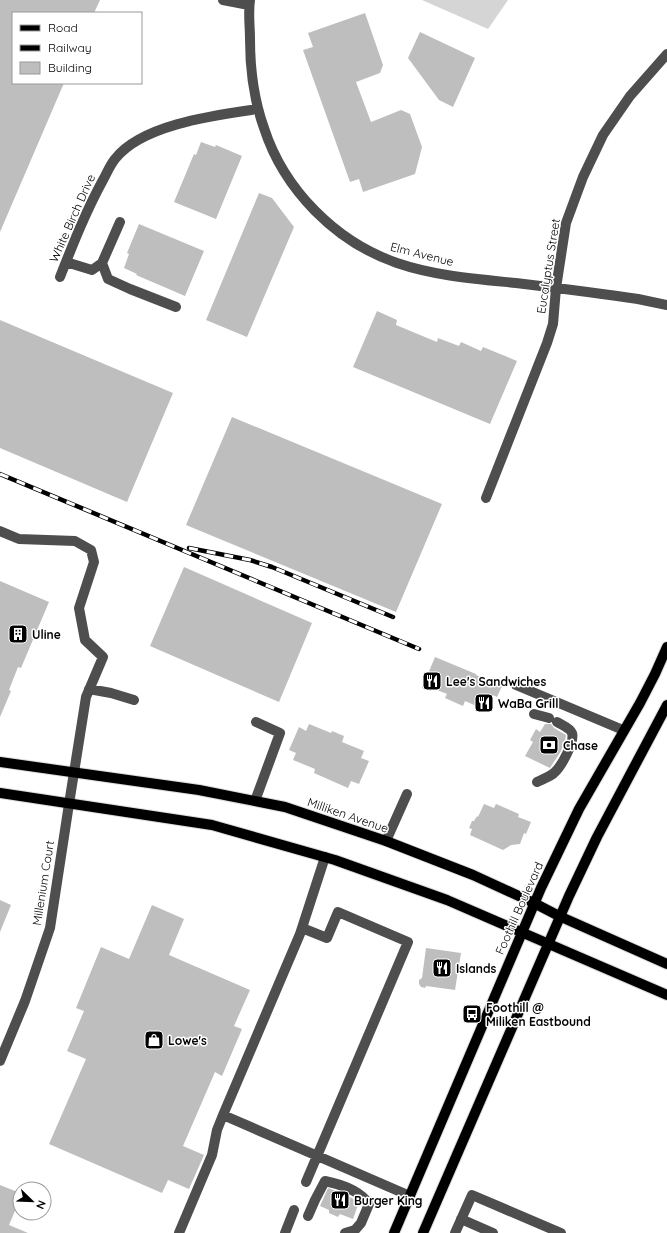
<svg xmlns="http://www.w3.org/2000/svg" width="667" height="1233" font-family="Quicksand,sans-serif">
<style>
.green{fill:#d5d5d5}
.building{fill:#bebebe}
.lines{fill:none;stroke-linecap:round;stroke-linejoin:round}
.major-casing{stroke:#dbdbdb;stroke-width:12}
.minor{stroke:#4e4e4e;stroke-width:10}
.major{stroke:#000;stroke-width:10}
.rail-casing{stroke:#000;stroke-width:4.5}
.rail{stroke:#fff;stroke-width:3;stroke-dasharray:9;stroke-linecap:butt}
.labels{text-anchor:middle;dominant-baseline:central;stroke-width:3;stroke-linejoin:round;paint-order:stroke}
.street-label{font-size:12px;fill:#000;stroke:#fff}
.poi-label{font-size:12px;font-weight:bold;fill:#000;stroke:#fff;text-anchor:start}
</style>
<rect width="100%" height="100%" fill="#fff"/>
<path class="green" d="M 422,0 L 508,0 L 488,29 Z"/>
<path class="building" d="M 0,0 L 100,0 L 94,13 L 13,13 L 13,83 L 64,83 L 0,232 Z
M 365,13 L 383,65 L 380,73 L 356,82 L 371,122 L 401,110 L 410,114 L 422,147 L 415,174 L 363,192 L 359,179 L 350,182 L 303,50 L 313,47 L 308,33 Z
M 420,32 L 475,58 L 453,107 L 439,100 L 408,58 Z
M 201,142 L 215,147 L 216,145 L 242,156 L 216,219 L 174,202 L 194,154 L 196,155 Z
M 259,193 L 272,198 L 294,227 L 247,337 L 206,320 Z
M 139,224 L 204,251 L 185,296 L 136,275 L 137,274 L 124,268 L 129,254 L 127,253 Z
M 377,311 L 397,320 L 396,325 L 437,342 L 438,338 L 459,346 L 461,342 L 481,351 L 483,347 L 517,361 L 490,424 L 353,367 Z
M 0,320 L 173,393 L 127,502 L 0,448 Z
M 232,417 L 442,504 L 396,612 L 186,525 Z
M 184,567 L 312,623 L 279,702 L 150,646 Z
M 0,581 L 49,602 L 21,668 L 18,667 L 9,690 L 11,691 L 0,717 Z
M 435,657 L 476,674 L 476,675 L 502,686 L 497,697 L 493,695 L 486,710 L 465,701 L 463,706 L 445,698 L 447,694 L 432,688 L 431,691 L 422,688 Z
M 309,724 L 331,733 L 332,731 L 344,736 L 342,742 L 364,751 L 361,758 L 369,761 L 359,784 L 351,781 L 348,788 L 314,773 L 315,769 L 293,760 L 296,753 L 289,750 L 299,727 L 306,731 Z
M 545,724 L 551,724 L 554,728 L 566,735 L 565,741 L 561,751 L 550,768 L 525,756 L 533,742 L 530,740 L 536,729 L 540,732 Z
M 484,804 L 494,808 L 496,804 L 519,814 L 518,817 L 531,822 L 526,834 L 524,833 L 520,844 L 511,845 L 503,850 L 470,835 L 472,829 L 469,828 L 472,821 L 474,821 L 477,816 L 478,817 Z
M 0,900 L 11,905 L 0,932 Z
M 152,905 L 184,919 L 169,955 L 250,990 L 234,1026 L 242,1029 L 222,1076 L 215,1072 L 183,1146 L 204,1155 L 189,1189 L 168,1180 L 162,1193 L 49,1144 L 86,1059 L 67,1051 L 84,1011 L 76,1008 L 101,947 L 129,959 Z
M 426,948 L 461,953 L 455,990 L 426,986 L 425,988 L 421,987 L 419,984 L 419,980 L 422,978 Z
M 0,1185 L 20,1193 L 20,1199 L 9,1225 L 28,1233 L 0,1233 Z
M 328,1188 L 346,1195 L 359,1202 L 353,1219 L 340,1214 L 338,1217 L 329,1213 L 329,1210 L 320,1206 Z"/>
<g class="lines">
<g class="major-casing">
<path id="major" d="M 0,762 L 199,790 L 285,807 L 386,841 L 473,875 L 534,903 L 559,916 L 667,964
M 0,793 L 212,825 L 335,860 L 447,900 L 667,995
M 394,1233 L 541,888 L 579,809 L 640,703 L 655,674 L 667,647
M 423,1233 L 569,896 L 597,837 L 667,705"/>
</g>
<path class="minor" d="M 223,0 L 249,5
M 250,0 C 248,13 250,26 250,39 C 250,69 254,100 264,128 C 284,190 336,242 397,263 C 435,276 476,279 516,283 C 557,288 598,293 638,299 L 667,305
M 66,262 L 92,270 L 102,263 L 120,222
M 102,263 L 108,279 L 130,289 L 176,307
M 60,277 C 73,244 86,211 103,180 C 107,173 110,165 115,159 C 142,124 217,115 258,109
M 486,498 L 547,343 L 553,324 L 556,288 L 566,223 L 583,177 L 603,135 L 630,96 L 667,54
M 0,531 L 19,539 L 75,541 L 91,550 L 94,562 L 79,608 L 85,640 L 103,657 L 86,697 L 69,804 L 50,928 L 25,1001 L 0,1061
M 516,685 L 623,730
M 89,689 L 111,693 L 134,700
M 534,714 L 549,718
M 537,782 C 543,779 549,777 554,773 C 561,767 575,742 572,733 C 570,728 562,725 557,722
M 255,801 L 280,733 L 256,722
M 386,841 L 407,794
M 302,928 L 327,938 L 338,912 L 408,942 L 306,1182
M 223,1115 L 410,1196
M 308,1216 L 315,1200 L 325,1181 C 340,1184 360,1191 369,1204 L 361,1223 L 355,1230 L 345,1233
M 461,1219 L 493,1233
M 179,1233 L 212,1155 L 217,1130 L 223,1115 L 300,934 L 325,857
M 285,1233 L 294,1210
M 455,1233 L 472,1195 L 561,1233"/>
<use href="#major" class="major"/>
<g class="rail-casing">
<path id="rail" d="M 0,474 L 419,649
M 189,548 L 250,560 L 272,567 L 393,617"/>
</g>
<use href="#rail" class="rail"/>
</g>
<defs>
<g id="building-square" transform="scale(1)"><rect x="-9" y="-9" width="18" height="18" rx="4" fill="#000" stroke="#fff"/><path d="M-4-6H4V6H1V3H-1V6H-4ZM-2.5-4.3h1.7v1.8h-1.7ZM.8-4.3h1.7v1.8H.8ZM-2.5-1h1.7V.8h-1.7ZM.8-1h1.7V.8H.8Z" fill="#fff"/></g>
<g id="restaurant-square" transform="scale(1)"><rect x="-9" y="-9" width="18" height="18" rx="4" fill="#000" stroke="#fff"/><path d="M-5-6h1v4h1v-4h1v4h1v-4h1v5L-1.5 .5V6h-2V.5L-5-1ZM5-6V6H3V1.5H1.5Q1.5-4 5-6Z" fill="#fff"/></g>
<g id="bank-square" transform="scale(1)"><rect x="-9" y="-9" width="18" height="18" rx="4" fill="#000" stroke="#fff"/><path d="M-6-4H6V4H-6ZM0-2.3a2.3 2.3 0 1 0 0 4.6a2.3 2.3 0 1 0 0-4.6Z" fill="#fff"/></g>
<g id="bus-square" transform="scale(1)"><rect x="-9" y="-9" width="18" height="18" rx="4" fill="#000" stroke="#fff"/><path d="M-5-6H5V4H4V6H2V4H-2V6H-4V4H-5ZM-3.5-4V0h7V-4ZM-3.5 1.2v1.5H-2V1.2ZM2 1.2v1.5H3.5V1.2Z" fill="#fff"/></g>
<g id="shop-square" transform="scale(1)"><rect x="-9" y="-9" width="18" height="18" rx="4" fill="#000" stroke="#fff"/><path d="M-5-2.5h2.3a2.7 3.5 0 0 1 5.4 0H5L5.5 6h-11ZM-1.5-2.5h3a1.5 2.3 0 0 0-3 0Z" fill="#fff"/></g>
</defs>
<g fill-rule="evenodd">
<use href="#building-square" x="18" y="634"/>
<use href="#restaurant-square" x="432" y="681"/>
<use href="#restaurant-square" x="484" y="703"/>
<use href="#bank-square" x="549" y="745"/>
<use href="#restaurant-square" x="442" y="968"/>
<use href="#bus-square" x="472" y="1014"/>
<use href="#shop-square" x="154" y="1040"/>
<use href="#restaurant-square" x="340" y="1200"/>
</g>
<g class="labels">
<g class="street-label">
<text transform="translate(72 218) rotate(-66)">White Birch Drive</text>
<text transform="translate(422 254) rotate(14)">Elm Avenue</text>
<text transform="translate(548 266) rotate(-81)">Eucalyptus Street</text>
<text transform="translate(348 815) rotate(19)">Milliken Avenue</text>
<text transform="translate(43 883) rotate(-81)">Millenium Court</text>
<text transform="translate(519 908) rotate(-66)">Foothill Boulevard</text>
</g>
<g class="poi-label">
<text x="32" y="634">Uline</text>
<text x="446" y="681">Lee's Sandwiches</text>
<text x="498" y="703">WaBa Grill</text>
<text x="563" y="745">Chase</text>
<text x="456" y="968">Islands</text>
<text x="486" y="1007">Foothill @<tspan x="486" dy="14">Miliken Eastbound</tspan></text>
<text x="168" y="1040">Lowe's</text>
<text x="354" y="1200">Burger King</text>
</g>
</g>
<rect x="12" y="12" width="130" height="72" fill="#ffffff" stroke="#999999"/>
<rect x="20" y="25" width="20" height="6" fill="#000000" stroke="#999999"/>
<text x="48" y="32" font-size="12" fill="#000000">Road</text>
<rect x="20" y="45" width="20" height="6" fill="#000000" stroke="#999999"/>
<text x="48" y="52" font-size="12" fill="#000000">Railway</text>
<rect x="20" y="62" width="20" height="12" fill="#bebebe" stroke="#999999"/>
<text x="48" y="72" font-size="12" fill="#000000">Building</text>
<g transform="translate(32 1201) rotate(113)"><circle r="19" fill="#ffffff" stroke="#999999"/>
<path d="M0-3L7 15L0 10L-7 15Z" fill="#000000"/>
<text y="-6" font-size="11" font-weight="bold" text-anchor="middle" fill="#000000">N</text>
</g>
</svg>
